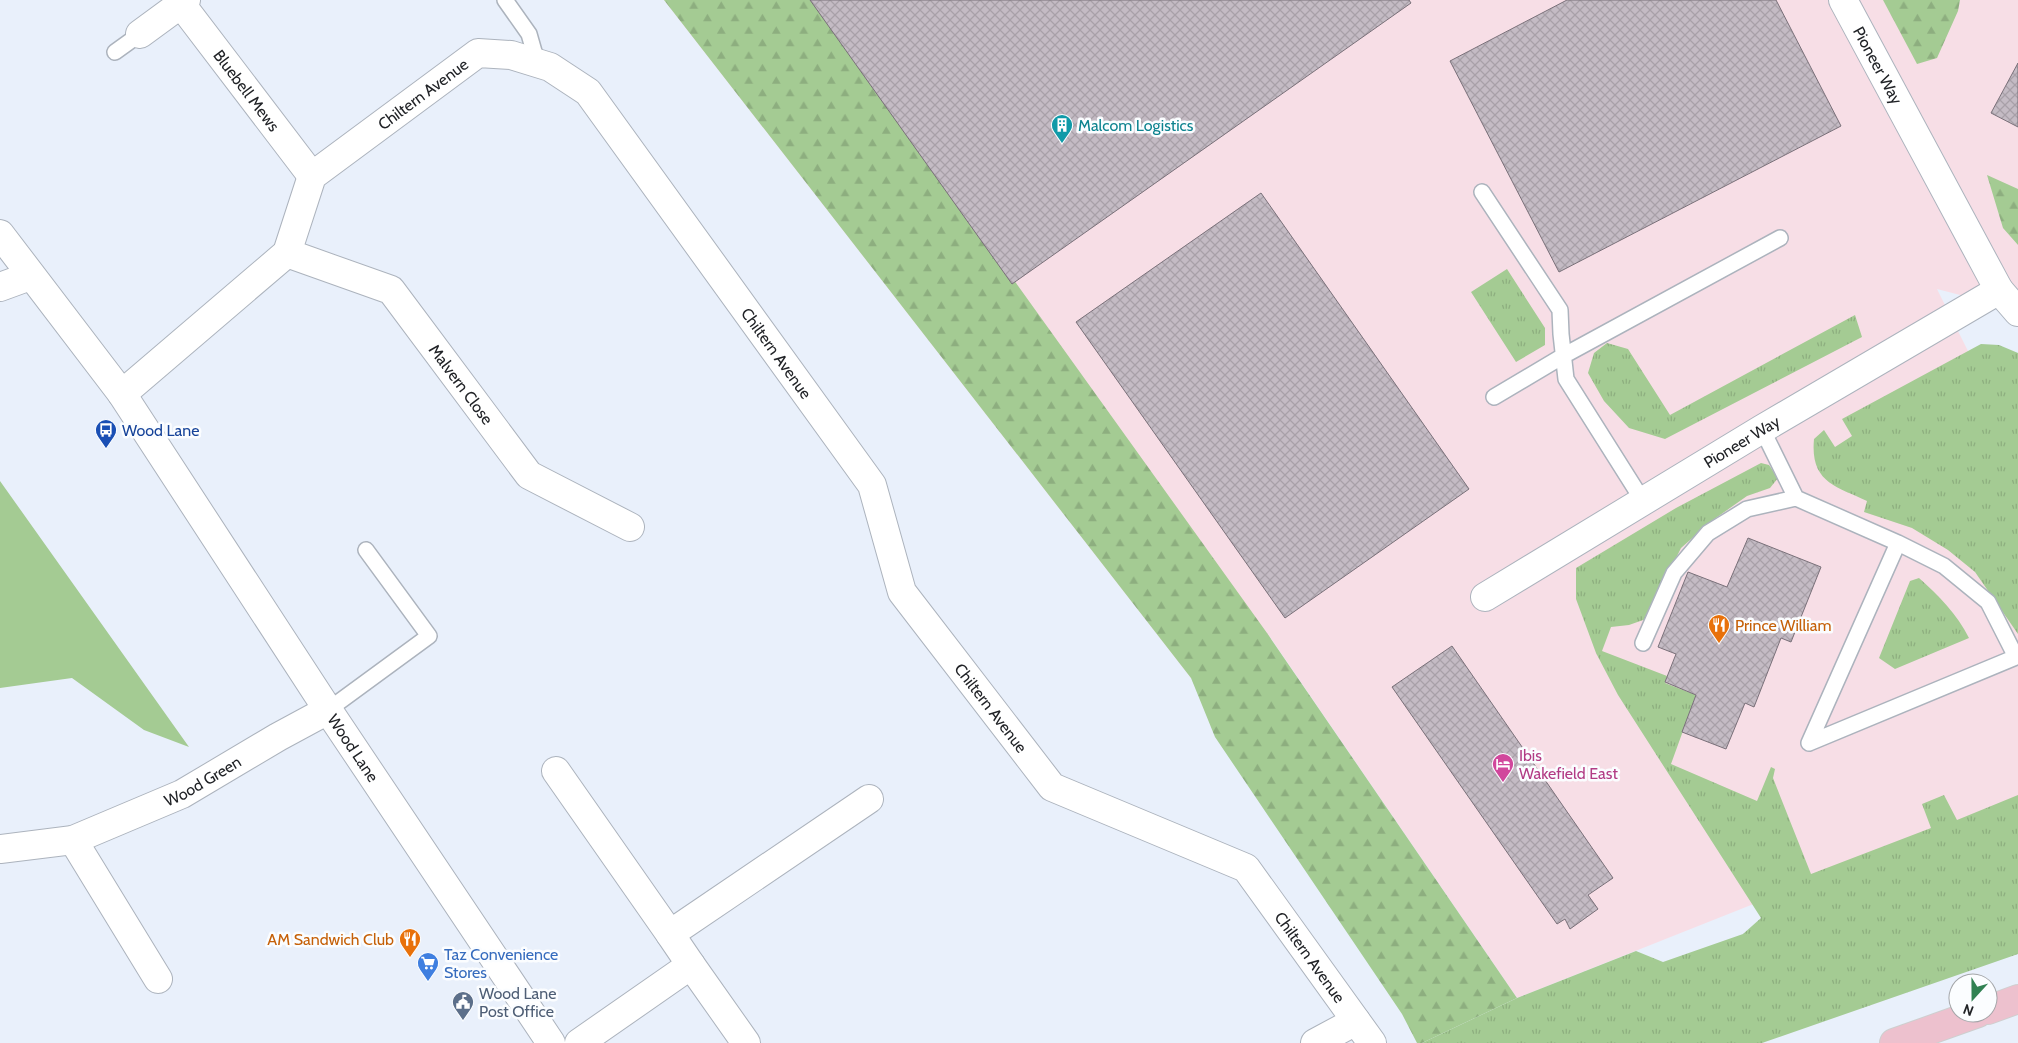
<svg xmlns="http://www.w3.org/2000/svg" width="2018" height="1043" font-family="Cabin,sans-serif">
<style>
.commercial{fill:#f7dee6}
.grass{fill:url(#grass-tufts)}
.forest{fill:url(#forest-firs)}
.park{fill:#a4cb93}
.building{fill:url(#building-cross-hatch);stroke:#797079}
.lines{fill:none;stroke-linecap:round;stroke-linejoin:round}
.lane-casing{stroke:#acb3bd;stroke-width:18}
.street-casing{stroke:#acb3bd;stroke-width:30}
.primary-casing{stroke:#cecfcf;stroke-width:30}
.lane{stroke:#fff;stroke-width:15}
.street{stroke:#fff;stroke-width:28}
.primary{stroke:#edc1ce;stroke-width:28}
.labels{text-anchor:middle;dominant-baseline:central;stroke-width:5;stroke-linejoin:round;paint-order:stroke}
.street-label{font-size:16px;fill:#212327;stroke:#fbfdff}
.culture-label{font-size:16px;fill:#0d838f;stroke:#fbfdff;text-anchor:start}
.transit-label{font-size:16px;fill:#164399;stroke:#fbfdff;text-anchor:start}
.food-label{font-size:16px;fill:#c56008;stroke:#fbfdff;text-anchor:start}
.hotel-label{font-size:16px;fill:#b23c85;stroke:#fbfdff;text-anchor:start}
.shop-label{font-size:16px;fill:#366cbe;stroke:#fbfdff;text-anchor:start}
.service-label{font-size:16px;fill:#4e5e75;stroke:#fbfdff;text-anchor:start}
</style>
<defs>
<pattern id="grass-tufts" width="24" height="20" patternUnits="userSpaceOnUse" patternTransform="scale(1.25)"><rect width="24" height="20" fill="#a4cb93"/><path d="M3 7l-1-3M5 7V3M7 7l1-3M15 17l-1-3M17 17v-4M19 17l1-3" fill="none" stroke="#8dae7f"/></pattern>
<pattern id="forest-firs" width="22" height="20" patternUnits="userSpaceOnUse" patternTransform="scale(1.25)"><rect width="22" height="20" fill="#a4cb93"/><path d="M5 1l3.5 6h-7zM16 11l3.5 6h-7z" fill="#8dae7f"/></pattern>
<pattern id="building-cross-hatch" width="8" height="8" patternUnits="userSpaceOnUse" patternTransform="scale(1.25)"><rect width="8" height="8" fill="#c4bbc4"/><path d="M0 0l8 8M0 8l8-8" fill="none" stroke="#a8a0a8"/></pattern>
</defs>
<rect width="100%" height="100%" fill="#e9f0fb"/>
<path class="commercial" d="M 664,0 L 2018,0 L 2018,310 L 1937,289 L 2018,451 L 2018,799 L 1517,998 L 1270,637 L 1191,678 Z"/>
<path class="grass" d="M 1507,269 L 1545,328 L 1545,345 L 1516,362 L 1471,292 Z
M 1855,315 L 1862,337 L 1665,439 L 1629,428 L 1604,401 L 1588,373 L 1594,353 L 1607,343 L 1628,349 L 1670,415 Z
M 1981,344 L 1999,345 L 2018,353 L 2018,634 L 1975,572 L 1948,550 L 1912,528 L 1864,512 L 1867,501 C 1835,486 1810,482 1814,439 L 1824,430 L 1835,447 L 1852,436 L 1842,419 Z
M 1761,463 L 1769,465 L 1778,478 L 1770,488 L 1747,496 L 1713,520 L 1681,548 L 1646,619 L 1629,625 L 1611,627 L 1602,651 L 1667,676 L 1665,683 L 1696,695 L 1671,764 L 1757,801 L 1771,767 L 1775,769 L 1773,778 L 1811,874 L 1931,828 L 1922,804 L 1944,795 L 1957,820 L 2018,795 L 2018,954 L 1762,1043 L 1422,1043 L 1517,998 L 1636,951 L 1663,962 L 1743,934 L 1761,918 L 1618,695 L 1596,653 L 1576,599 L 1576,568 L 1676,508 Z
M 1919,578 C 1939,596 1957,614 1969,638 L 1895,669 L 1879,658 L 1910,581 Z"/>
<path class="forest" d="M 664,0 L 813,0 L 1267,633 L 1517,998 L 1422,1043 L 1417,1043 L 1402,1014 L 1215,737 L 1191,678 Z
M 1883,0 L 1960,0 L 1958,11 L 1937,58 L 1917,64 Z
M 1987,175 L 2018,189 L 2018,245 L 2003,228 Z"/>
<path class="park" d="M 0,481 L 189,747 L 144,730 L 72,678 L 0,688 Z"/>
<path class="building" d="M 810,0 L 1409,0 L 1411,3 L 1012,284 Z
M 1567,0 L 1776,0 L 1841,126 L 1559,272 L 1450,61 Z
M 2018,63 L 2018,127 L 1991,113 Z
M 1261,193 L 1469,489 L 1285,618 L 1076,322 Z
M 1748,538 L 1821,567 L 1791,642 L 1781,638 L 1754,707 L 1745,703 L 1726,749 L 1682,732 L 1696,695 L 1665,682 L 1676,654 L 1658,647 L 1688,572 L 1727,587 Z
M 1452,646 L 1613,878 L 1588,895 L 1598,909 L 1570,929 L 1565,919 L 1557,924 L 1392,687 Z"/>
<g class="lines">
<g class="lane-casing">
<path id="lane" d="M 505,0 L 529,34 L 537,62
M 115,52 L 140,34
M 1482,192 L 1560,310 L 1561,334 L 1566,379 L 1643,501
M 1494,397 L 1563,356 L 1780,238
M 1762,429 L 1796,498 L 1898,543 L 1809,743
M 1643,643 L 1674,573 L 1708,533 L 1747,509 L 1796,498
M 328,710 L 429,636 L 366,550
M 1809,743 L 2016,657 L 1988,602 L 1944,566 L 1898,543"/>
</g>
<g class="street-casing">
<g id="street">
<path id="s1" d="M 186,0 L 181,4 L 312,176"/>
<path id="s2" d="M 1843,0 L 1999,290"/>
<path d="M 140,34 L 181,4"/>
<path id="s3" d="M 0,234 L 122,394 L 328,710 L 551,1043"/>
<path id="s4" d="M 287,253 L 391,290 L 529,475 L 630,527"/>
<path d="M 0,287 L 30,276"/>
<path id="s5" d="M 122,394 L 287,253 L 312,176 L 478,53 L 511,55 L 550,67 L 588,92 L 872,485 L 902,592 L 1052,787 L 1246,868 L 1372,1043"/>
<path id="s6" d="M 1485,597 L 1762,429 L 1999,290 L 2018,312"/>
<path d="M 556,771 L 670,934"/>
<path d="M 73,840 L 158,979"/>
<path id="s7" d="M 0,849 L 73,840 L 182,794 L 278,737 L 328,710"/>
<path d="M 691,965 L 670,934 L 869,799"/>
<path d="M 579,1043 L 691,965 L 746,1043"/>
<path d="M 1315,1043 L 1356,1021"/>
</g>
</g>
<g class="primary-casing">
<path id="primary" d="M 1988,1010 L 2018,999
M 1894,1043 L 1978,1013"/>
</g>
<use href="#lane" class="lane"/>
<use href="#street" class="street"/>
<use href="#primary" class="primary"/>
</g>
<defs>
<g id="building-pin" transform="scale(1.125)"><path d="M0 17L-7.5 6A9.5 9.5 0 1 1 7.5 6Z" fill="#0f9aa8" stroke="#fbfdff"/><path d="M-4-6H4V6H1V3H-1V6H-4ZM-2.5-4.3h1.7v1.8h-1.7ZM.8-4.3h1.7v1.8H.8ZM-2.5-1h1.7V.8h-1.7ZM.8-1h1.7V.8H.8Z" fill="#fff"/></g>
<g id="bus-pin" transform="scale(1.125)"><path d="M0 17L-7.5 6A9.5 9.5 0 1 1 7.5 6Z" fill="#1a4fb4" stroke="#fbfdff"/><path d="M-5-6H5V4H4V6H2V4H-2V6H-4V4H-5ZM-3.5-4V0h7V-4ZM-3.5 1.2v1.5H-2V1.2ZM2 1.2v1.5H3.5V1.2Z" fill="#fff"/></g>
<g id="restaurant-pin" transform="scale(1.125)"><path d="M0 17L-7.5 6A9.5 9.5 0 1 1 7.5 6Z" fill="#e8710a" stroke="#fbfdff"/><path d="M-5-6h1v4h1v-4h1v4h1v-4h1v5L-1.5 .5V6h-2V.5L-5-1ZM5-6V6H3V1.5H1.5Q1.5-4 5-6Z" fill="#fff"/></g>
<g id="hotel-pin" transform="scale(1.125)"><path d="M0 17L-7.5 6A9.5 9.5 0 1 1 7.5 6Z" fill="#d1479c" stroke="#fbfdff"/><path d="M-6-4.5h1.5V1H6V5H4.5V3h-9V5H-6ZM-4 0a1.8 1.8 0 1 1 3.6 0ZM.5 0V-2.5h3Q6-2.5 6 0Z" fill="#fff"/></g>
<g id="supermarket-pin" transform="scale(1.125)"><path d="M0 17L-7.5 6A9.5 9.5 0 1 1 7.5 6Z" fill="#3f7fe0" stroke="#fbfdff"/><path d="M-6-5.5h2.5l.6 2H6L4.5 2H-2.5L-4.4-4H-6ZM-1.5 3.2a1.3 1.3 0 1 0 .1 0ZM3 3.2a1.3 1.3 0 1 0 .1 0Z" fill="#fff"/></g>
<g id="civic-pin" transform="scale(1.125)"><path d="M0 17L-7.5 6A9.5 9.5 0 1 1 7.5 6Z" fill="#5c6f8a" stroke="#fbfdff"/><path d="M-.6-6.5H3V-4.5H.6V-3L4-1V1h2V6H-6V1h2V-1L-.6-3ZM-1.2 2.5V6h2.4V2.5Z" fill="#fff"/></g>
</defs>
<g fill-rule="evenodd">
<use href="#building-pin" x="1062" y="125"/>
<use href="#bus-pin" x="106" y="430"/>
<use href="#restaurant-pin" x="1719" y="625"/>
<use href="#hotel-pin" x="1503" y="764"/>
<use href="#restaurant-pin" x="410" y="939"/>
<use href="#supermarket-pin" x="428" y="963"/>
<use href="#civic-pin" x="463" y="1002"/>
</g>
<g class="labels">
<g class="street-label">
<text stroke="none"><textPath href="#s2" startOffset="74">Pioneer Way</textPath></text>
<text stroke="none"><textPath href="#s1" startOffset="115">Bluebell Mews</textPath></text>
<text stroke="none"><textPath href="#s5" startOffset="436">Chiltern Avenue</textPath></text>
<text stroke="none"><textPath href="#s5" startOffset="946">Chiltern Avenue</textPath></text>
<text stroke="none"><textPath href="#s4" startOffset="228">Malvern Close</textPath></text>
<text stroke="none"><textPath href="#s6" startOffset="300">Pioneer Way</textPath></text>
<text stroke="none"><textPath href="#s5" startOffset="1366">Chiltern Avenue</textPath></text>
<text stroke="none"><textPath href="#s3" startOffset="624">Wood Lane</textPath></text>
<text stroke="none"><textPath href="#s7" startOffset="216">Wood Green</textPath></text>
<text stroke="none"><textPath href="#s5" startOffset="1786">Chiltern Avenue</textPath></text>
</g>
<g class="culture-label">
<text x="1078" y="125">Malcom Logistics</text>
</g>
<g class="transit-label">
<text x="122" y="430">Wood Lane</text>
</g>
<g class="food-label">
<text x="1735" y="625">Prince William</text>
<text x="394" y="939" text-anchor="end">AM Sandwich Club</text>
</g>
<g class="hotel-label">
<text x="1519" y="755">Ibis<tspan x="1519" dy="18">Wakefield East</tspan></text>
</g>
<g class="shop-label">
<text x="444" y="954">Taz Convenience<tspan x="444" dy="18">Stores</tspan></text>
</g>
<g class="service-label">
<text x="479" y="993">Wood Lane<tspan x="479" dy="18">Post Office</tspan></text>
</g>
</g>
<g transform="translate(1973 998) rotate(201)"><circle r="24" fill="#fbfdff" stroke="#a4a6a9"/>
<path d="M0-4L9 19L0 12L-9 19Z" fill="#308152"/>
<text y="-8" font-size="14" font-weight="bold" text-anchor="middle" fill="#212327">N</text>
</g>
</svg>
